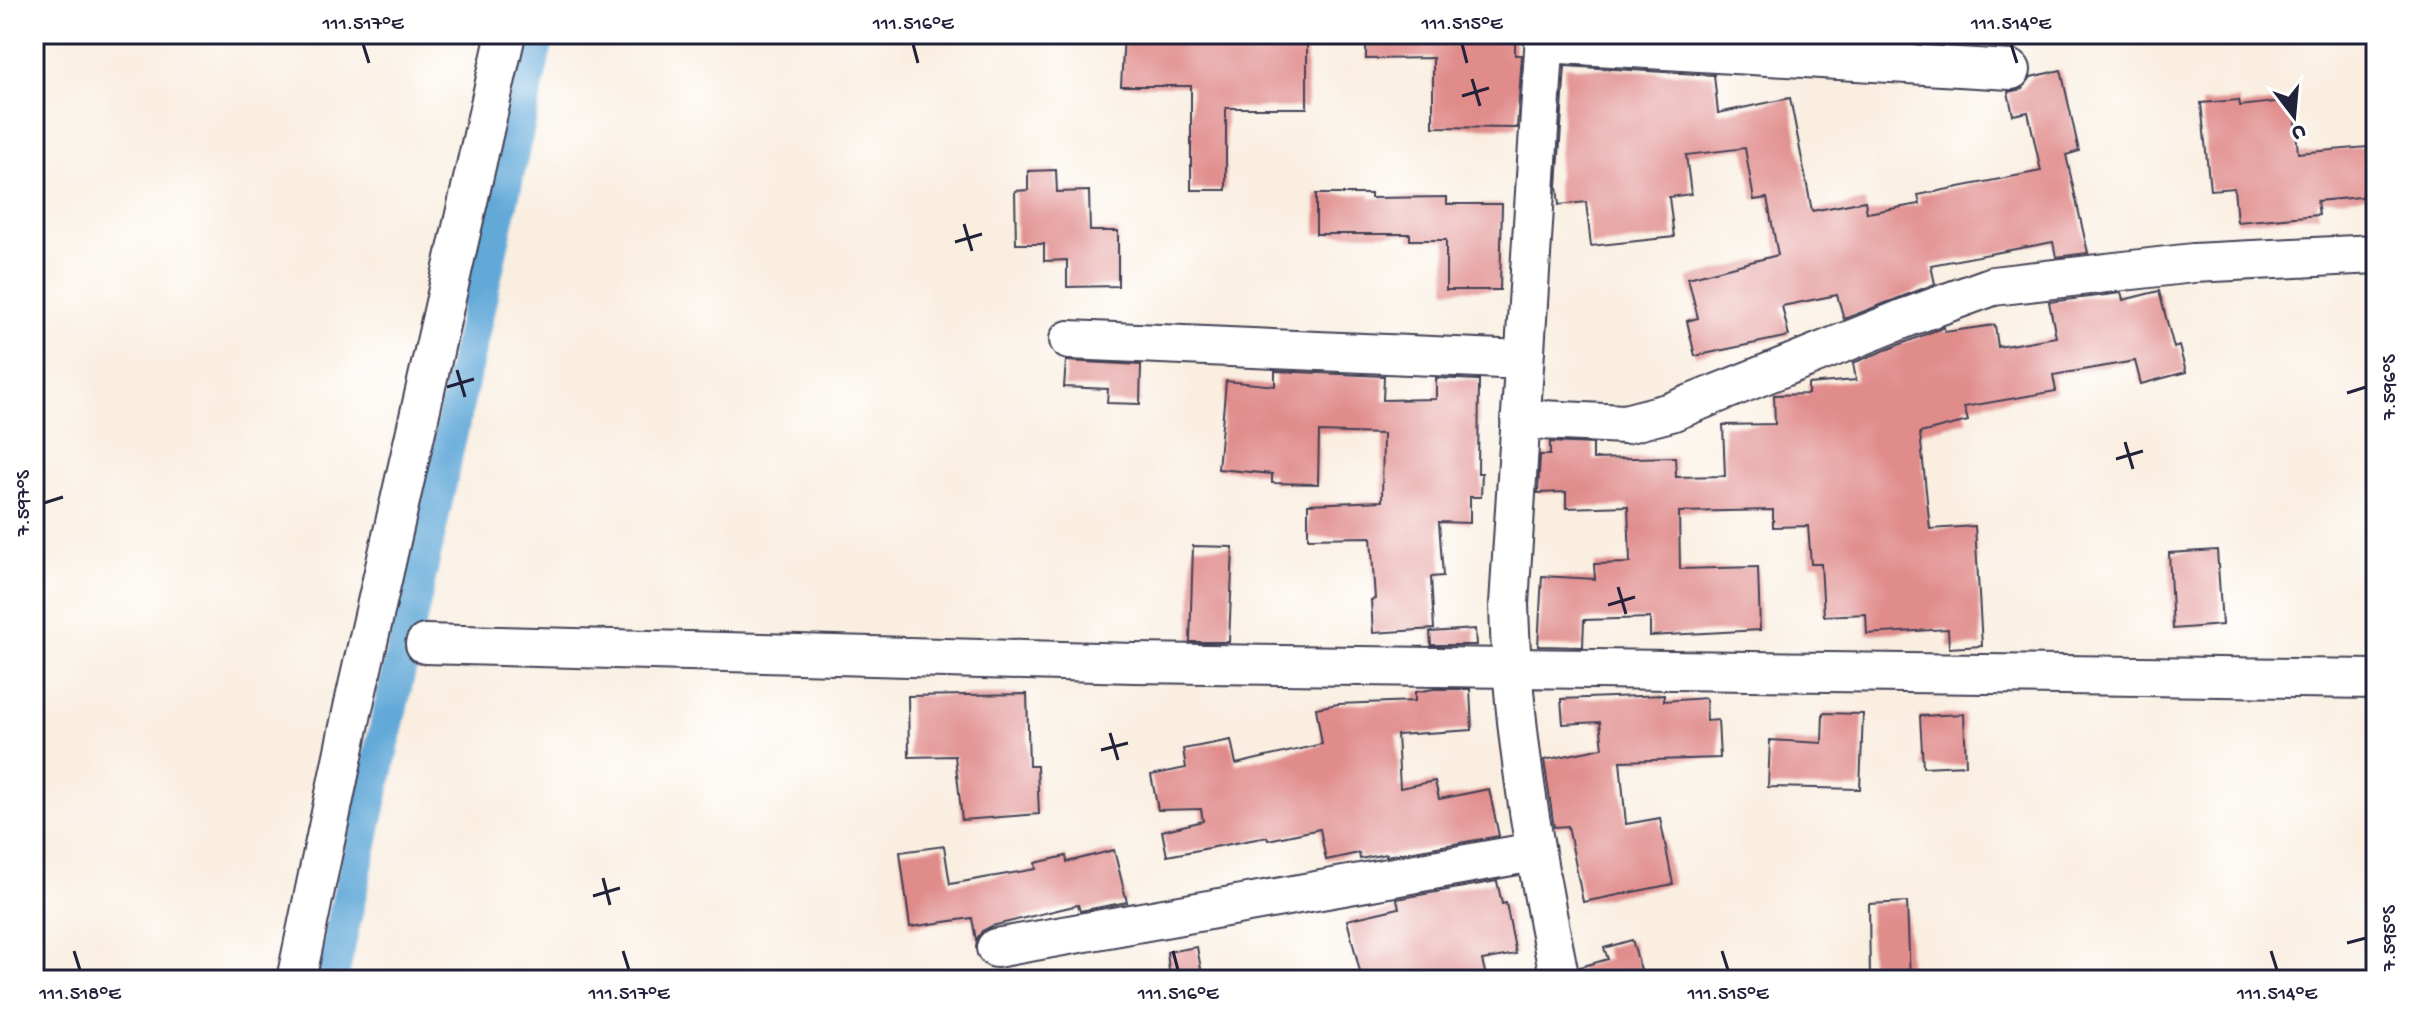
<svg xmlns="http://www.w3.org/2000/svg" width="2410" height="1014" font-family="'Gochi Hand',sans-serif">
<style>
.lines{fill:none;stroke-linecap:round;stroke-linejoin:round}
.canal{stroke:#62a9d8;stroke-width:34}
.building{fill:#e08c8b}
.minor-casing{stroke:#424154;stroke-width:42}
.minor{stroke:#fff;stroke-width:38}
.ticks{fill:none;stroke:#22223b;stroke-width:3}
.neatline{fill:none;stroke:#22223b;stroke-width:3}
.ticks-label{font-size:20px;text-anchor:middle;fill:#22223b}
</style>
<rect width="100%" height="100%" fill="#fff"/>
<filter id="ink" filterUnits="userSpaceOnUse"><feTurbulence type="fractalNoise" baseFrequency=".0125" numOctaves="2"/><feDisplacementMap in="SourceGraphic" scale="16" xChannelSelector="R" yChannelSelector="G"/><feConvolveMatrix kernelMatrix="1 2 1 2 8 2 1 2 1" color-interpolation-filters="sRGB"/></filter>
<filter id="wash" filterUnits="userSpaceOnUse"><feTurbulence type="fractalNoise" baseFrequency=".006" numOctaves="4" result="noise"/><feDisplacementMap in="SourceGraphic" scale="32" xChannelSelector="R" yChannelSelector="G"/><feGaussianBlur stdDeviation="1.8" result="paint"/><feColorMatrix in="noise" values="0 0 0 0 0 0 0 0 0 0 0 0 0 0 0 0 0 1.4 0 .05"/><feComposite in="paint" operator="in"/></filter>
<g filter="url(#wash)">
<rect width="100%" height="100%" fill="#f9eee0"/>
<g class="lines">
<path class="canal" d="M 331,980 L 538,34"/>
</g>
<g id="blocks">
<path class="building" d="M 1124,34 L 1307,34 L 1307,108 L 1226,108 L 1226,190 L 1191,190 L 1191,86 L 1121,86 Z
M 1366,34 L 1515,35 L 1515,55 L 1522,55 L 1517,128 L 1433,127 L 1433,58 L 1366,59 Z
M 1565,66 L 1714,75 L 1718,113 L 1790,98 L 1812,211 L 1865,201 L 1867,213 L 1920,204 L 1918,195 L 2041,171 L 2028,112 L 2013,115 L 2008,92 L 2022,89 L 2031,77 L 2061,70 L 2079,151 L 2066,155 L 2088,253 L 2056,257 L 2053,242 L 1931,265 L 1935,284 L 1844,319 L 1837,295 L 1782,306 L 1789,336 L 1695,356 L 1687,321 L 1698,318 L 1688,278 L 1778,255 L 1767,198 L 1754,200 L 1745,148 L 1686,155 L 1691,194 L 1669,197 L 1674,237 L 1591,246 L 1586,202 L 1559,205 L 1557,187 Z
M 2239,100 L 2240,106 L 2293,100 L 2298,153 L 2367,147 L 2371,196 L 2317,201 L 2319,215 L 2237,222 L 2234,188 L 2210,190 L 2201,103 Z
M 1056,170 L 1057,192 L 1089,191 L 1090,231 L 1118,231 L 1118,286 L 1067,287 L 1067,260 L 1044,261 L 1044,244 L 1016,244 L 1015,191 L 1028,190 L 1028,171 Z
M 1316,194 L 1371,194 L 1371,198 L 1447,197 L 1447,204 L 1502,204 L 1500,290 L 1446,290 L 1446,240 L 1410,240 L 1410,234 L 1316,234 Z
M 2159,291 L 2174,348 L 2179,346 L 2186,372 L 2141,384 L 2135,361 L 2053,375 L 2056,391 L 1964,407 L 1968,421 L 1920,433 L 1930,529 L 1975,526 L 1982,646 L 1949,648 L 1948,629 L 1867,634 L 1866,614 L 1824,616 L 1821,564 L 1811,564 L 1808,526 L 1773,527 L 1773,510 L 1679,512 L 1680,569 L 1758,567 L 1760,630 L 1650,636 L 1650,618 L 1584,620 L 1583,647 L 1538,646 L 1542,576 L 1595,579 L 1594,564 L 1630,563 L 1628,506 L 1566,508 L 1566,492 L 1538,493 L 1540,455 L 1550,455 L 1550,442 L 1593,444 L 1593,459 L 1675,457 L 1676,477 L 1725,476 L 1723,425 L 1775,424 L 1774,395 L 1808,394 L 1808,384 L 1856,380 L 1853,363 L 1944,327 L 1945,332 L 1995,325 L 1998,347 L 2056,337 L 2049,302 L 2121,293 L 2123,300 Z
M 1066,361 L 1141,365 L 1140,404 L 1107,403 L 1108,389 L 1064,387 Z
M 1275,371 L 1384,376 L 1383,400 L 1436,399 L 1436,378 L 1479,380 L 1478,473 L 1482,473 L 1481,497 L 1470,497 L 1470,523 L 1439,522 L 1443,576 L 1431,577 L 1434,629 L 1373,633 L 1371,600 L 1375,599 L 1371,537 L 1308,538 L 1308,504 L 1382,501 L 1383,434 L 1319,432 L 1318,484 L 1272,483 L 1272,474 L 1218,469 L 1226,381 L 1275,386 Z
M 1193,546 L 1233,547 L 1229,642 L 1190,642 Z
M 2217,550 L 2222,625 L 2173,629 L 2169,553 Z
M 1475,629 L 1476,645 L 1431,645 L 1430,632 Z
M 1434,689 L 1470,689 L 1472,730 L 1397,735 L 1400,788 L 1435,781 L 1439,799 L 1489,789 L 1499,836 L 1386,856 L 1386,854 L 1360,859 L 1359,853 L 1326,860 L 1320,829 L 1268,840 L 1267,837 L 1167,856 L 1162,831 L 1203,821 L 1201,809 L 1158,810 L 1151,775 L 1186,768 L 1183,749 L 1231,740 L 1236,764 L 1322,744 L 1316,708 L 1338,704 L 1415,701 L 1415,692 Z
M 1027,694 L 1029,766 L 1037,766 L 1039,814 L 962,820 L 955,756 L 909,757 L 908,696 Z
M 1664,695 L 1664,701 L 1706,698 L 1707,721 L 1718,720 L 1720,758 L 1620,761 L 1626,824 L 1660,818 L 1673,884 L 1583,902 L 1568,826 L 1554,827 L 1544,760 L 1603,748 L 1600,722 L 1563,724 L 1561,699 Z
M 1823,713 L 1863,714 L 1860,789 L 1768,787 L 1770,740 L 1822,743 Z
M 1964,714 L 1966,765 L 1923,767 L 1920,716 Z
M 944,846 L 950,884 L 1036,869 L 1035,863 L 1066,856 L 1067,862 L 1114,850 L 1127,902 L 1080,911 L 1078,905 L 992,926 L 982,931 L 976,940 L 972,918 L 910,927 L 900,852 Z
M 1497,881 L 1502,904 L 1506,903 L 1516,954 L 1482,960 L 1487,980 L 1362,980 L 1347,920 L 1399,908 L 1397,899 Z
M 1907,902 L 1910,980 L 1870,980 L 1869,904 Z
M 1632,940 L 1644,980 L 1581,980 L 1580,967 L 1608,959 L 1604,948 Z
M 1197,947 L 1203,980 L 1170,980 L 1167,952 Z"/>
</g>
</g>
<g filter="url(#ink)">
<use href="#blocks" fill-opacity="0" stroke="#424154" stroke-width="2"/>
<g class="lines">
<g class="minor-casing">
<path id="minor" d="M 1545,34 L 1509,604 C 1512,731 1535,856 1560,980
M 1544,43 L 2011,70
M 1069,340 L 1524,360
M 1520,419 L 1625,424 L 1671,412 L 1908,317 L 1993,286 L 2193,263 L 2376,254
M 425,644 L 1134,663 L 2376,679
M 996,948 L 1534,852
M 296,980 L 353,708 L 506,34"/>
</g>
<use href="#minor" class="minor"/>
</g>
</g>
<path class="ticks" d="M 363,44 L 369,63M 913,44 L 918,63M 1462,44 L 1467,63M 2011,44 L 2017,63M 1472,79 L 1480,106M 1462,96 L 1489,88M 964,224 L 972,251M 955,242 L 982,234M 457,370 L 465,397M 447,387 L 474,379M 2347,393 L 2366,387M 2125,442 L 2133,469M 2116,459 L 2143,451M 44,503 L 63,497M 1618,587 L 1626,614M 1608,605 L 1635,597M 1110,733 L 1118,760M 1101,750 L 1128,743M 603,878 L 610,905M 593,896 L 620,888M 2347,943 L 2366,938M 74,951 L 80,970M 623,951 L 629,970M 1173,951 L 1178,970M 1722,951 L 1728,970M 2271,951 L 2277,970"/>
<rect width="2410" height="1014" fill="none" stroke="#fff" stroke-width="88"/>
<g transform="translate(2294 116) rotate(164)" stroke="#ffffff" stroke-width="6" paint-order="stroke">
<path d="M0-6L14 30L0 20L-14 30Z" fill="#22223b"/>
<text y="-12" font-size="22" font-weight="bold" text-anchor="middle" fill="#22223b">U</text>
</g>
<rect x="44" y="44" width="2322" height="926" class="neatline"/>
<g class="ticks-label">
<text x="363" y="29">111.517°E</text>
<text x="913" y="29">111.516°E</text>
<text x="1462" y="29">111.515°E</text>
<text x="2011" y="29">111.514°E</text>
<text transform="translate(2388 387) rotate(-90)" y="7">7.596°S</text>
<text transform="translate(22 503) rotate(-90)" y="7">7.597°S</text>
<text transform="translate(2388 938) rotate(-90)" y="7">7.595°S</text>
<text x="80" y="999">111.518°E</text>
<text x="629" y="999">111.517°E</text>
<text x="1178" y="999">111.516°E</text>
<text x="1728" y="999">111.515°E</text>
<text x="2277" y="999">111.514°E</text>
</g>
</svg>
